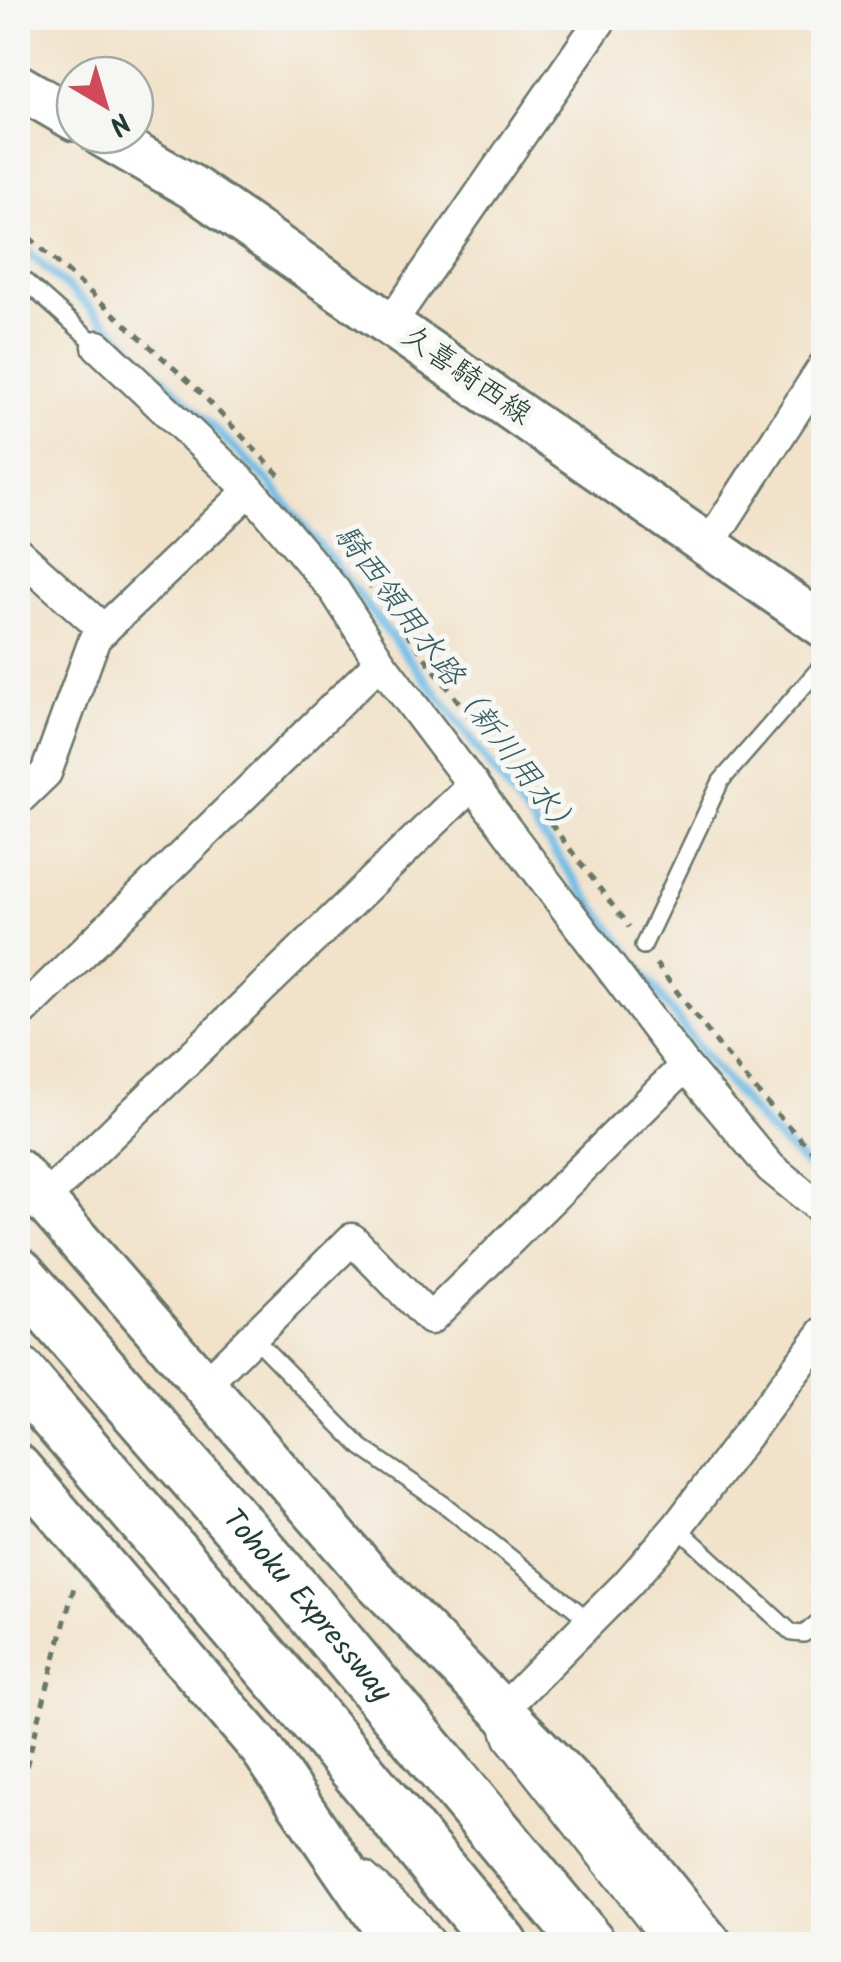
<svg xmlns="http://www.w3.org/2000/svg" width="841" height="1962" font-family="Kalam,'Klee One',sans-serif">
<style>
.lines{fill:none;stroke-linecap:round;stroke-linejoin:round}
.stream{stroke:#6cbce7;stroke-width:9}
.lane-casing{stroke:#687768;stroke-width:20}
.street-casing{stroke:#687768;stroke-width:35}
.secondary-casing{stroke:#687768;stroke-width:48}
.highway-casing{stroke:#687768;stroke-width:58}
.path{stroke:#687768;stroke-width:5;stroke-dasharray:8 8;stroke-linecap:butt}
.lane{stroke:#fff;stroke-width:15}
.street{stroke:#fff;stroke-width:30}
.secondary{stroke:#fff;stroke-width:42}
.highway{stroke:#fff;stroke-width:52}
.labels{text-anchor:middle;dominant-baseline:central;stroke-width:10;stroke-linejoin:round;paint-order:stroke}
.street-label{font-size:30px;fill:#1f3d34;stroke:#f6f6f2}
.water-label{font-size:32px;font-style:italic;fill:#325d61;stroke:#f6f6f2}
</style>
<rect width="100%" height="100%" fill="#f6f6f2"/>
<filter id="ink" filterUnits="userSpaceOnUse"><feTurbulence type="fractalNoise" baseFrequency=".01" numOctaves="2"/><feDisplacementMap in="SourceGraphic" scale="20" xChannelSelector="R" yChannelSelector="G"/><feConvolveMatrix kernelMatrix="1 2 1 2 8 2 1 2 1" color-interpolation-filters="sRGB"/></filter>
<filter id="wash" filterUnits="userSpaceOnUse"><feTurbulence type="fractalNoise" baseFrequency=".0048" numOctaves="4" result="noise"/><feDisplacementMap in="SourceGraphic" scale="40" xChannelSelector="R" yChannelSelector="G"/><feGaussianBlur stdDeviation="2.25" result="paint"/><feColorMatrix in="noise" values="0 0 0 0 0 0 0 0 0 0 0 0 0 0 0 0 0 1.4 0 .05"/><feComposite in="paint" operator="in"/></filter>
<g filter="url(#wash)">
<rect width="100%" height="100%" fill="#f1e2c9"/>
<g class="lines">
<path class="stream" d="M 18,243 L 83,301 L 267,480 L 448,708 L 703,1054 L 767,1128 L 824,1182"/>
</g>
</g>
<g filter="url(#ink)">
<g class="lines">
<g class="lane-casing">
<path id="lane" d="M 18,275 L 98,346
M 643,946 L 721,781 L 824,663
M 253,1337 L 361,1447 L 446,1506 L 590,1621
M 677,1527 L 792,1633 L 804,1634 L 824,1617"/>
</g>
<g class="street-casing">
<path id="street" d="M 390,324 L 602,18
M 98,346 L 250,490 L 335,591 L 380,662 L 685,1066 L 771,1168 L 824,1211
M 709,544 L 824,366
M 18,553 L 104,630
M 18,800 L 46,773 L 95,638 L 250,490
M 18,1016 L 380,662
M 43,1200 L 473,784
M 203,1386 L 352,1239 L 430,1319 L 685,1066
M 363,1877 L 411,1920 L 430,1944
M 672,1944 L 510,1738 L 501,1711 L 627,1584 L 677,1527 L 824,1332"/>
</g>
<g class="secondary-casing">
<path id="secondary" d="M 18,86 L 75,119
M 102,135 L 192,187 L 824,626
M 18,1171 L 370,1576 L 611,1822 L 710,1944
M 18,1466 L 261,1748 L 395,1944"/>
</g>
<g class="highway-casing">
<g id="highway">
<path id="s1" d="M 18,1274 L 299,1596 L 589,1944"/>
<path d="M 18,1373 L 308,1711 L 501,1944"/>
</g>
</g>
<path class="path" d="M 18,227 L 197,389 L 280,476
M 367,581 L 629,927
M 656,964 C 708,1033 761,1102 824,1162
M 18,1797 L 74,1587"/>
<use href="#lane" class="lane"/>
<use href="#street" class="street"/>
<use href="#secondary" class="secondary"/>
<use href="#highway" class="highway"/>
</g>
</g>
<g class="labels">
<g class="street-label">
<text transform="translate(466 376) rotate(35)">久喜騎西線</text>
<text stroke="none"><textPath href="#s1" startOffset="440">Tohoku Expressway</textPath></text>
</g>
<g class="water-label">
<text transform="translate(456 683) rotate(53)">騎西領用水路（新川用水）</text>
</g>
</g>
<rect width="841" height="1962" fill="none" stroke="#f6f6f2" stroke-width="60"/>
<g transform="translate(105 105) rotate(142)"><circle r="48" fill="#f6f6f2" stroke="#a0aca6" stroke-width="2.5"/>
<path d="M0-8L18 38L0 25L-18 38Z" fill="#d1495b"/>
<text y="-15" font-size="28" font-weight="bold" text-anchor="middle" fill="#1f3d34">N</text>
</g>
</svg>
